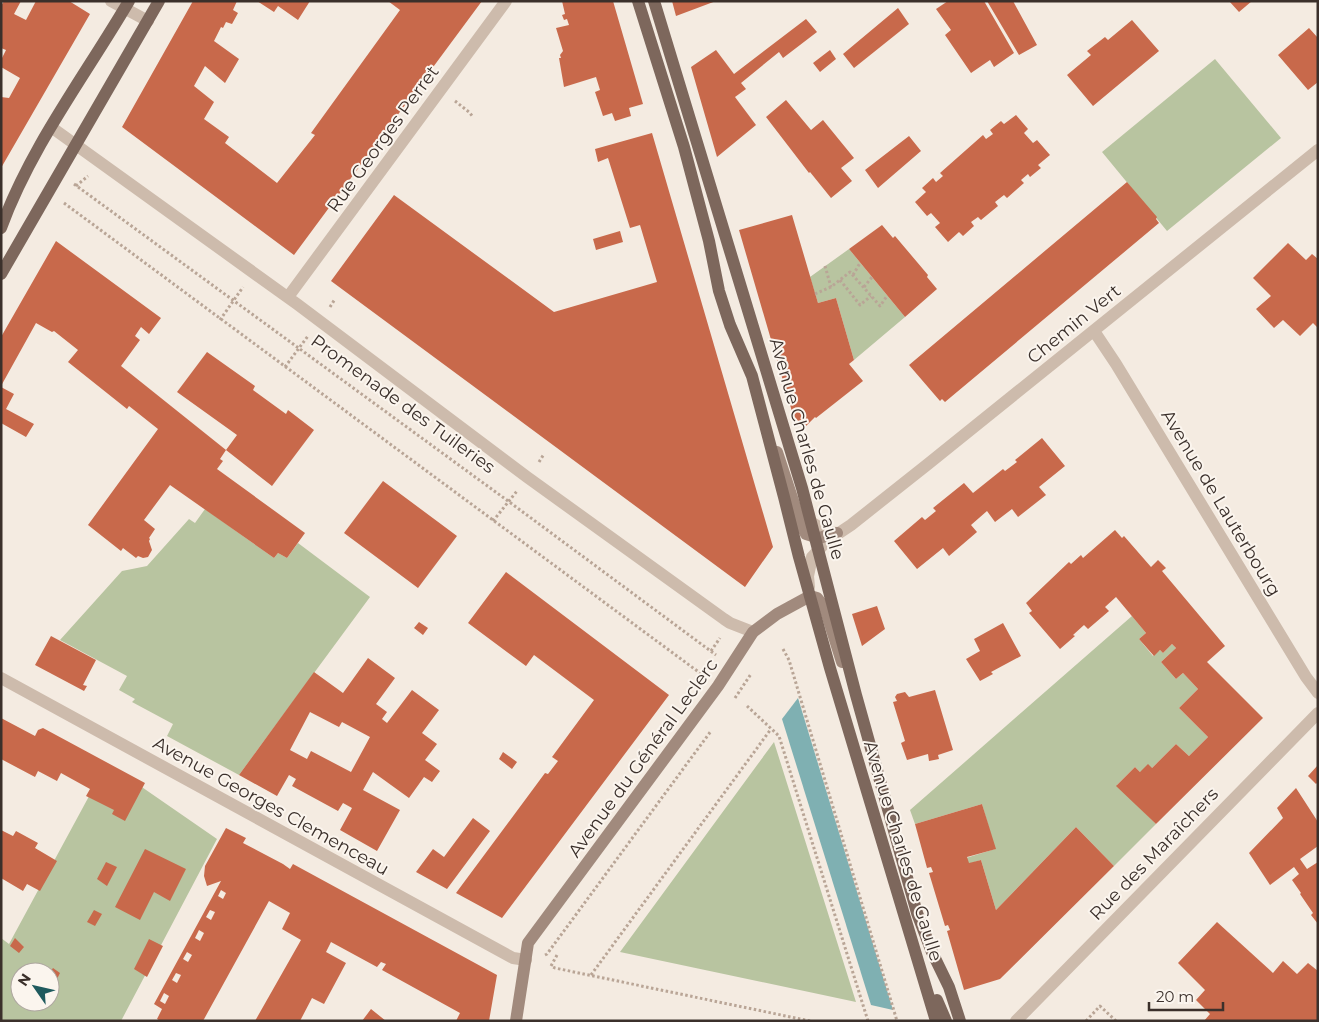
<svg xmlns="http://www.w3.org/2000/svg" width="1319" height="1022" font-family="Montserrat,sans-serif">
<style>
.green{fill:#b8c4a0;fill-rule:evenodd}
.water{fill:#7fb0b2}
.building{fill:#c8694b;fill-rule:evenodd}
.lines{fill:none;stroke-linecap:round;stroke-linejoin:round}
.path{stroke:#b9a596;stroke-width:3;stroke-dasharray:2.5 2.5;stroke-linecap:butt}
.street{stroke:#cdbbac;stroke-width:12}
.secondary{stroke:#a18a7d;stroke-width:12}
.primary{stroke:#7d675c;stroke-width:12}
.labels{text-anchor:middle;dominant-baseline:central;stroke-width:4;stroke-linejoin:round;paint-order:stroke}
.street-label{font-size:18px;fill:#3b302b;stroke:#fbf5ee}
</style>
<rect width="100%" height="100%" fill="#f4ebe1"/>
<path class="green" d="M 1215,59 L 1281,138 L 1167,231 L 1102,152 Z
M 849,249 L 905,317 L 854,360 L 836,298 L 818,303 L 810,277 Z
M 205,509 L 274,558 L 278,553 L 287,558 L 298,543 L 370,597 L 239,775 L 167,736 L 173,724 L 132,702 L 135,699 L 119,690 L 127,676 L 60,640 L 122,571 L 147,566 L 189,519 L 195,523 Z
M 1132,616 L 1146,633 L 1139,639 L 1153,656 L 1160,650 L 1163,653 L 1172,644 L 1176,648 L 1161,662 L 1176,679 L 1183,673 L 1198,689 L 1179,708 L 1208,737 L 1189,756 L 1176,744 L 1152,768 L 1140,772 L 1135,767 L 1117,785 L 1156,824 L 1114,866 L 1076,827 L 996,910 L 981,860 L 968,864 L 966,858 L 995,849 L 982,804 L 915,824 L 910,810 Z
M 774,742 L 856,1002 L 620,952 Z
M 107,763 L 217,839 L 121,1021 L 1,1021 L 1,938 L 9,944 ZM 20,972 L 50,972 L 50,1002 L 20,1002 Z"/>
<path class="water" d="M 798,698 L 893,1010 L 871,1005 L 782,719 Z"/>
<path class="building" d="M 4,1 L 21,1 L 14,14 L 26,20 L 36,1 L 69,1 L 90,14 L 1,168 L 1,97 L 9,98 L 20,78 L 1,67 L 1,60 L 6,50 L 1,48 L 1,6 Z
M 193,1 L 237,1 L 233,10 L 238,13 L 232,24 L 226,22 L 223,28 L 221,27 L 214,41 L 239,59 L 225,83 L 205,66 L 194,86 L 214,102 L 204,119 L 229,137 L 225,143 L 277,183 L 315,135 L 311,133 L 400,10 L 388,1 L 482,1 L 294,255 L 122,127 Z
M 257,1 L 280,2 L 310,1 L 298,20 L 278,6 L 274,12 Z
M 562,1 L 613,1 L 643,104 L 629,108 L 631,116 L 615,121 L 612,113 L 603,116 L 595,92 L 600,90 L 596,77 L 564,87 L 559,58 L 561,58 L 560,55 L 563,51 L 556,28 L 569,25 L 567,19 L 564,20 L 562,15 L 565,14 Z
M 672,1 L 716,1 L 676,16 Z
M 948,1 L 984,1 L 1014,53 L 994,67 L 990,60 L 971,73 L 945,35 L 951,30 L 936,9 Z
M 987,1 L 1013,1 L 1037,45 L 1019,55 Z
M 1229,1 L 1252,1 L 1239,12 Z
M 898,8 L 909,24 L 854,68 L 843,54 Z
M 806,19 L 817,32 L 783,58 L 779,52 L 741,83 L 746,89 L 735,97 L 756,125 L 717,157 L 691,67 L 716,50 L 734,74 Z
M 1132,20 L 1159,51 L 1093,106 L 1067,75 L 1091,55 L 1087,51 L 1105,37 L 1108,40 Z
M 1309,28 L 1318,38 L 1318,82 L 1308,90 L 1278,55 Z
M 830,50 L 836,59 L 820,72 L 813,63 Z
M 786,100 L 811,130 L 823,120 L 854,158 L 841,168 L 852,181 L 831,198 L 810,172 L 809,173 L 766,117 Z
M 1016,115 L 1028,129 L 1024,133 L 1033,143 L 1037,140 L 1050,155 L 1038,165 L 1041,168 L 1030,177 L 1028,174 L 1021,180 L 1024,183 L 1007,198 L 1004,195 L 995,202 L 998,206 L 981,220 L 978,217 L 971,222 L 974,226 L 963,236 L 959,232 L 948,242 L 935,227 L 940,223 L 931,213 L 927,216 L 915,202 L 926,192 L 922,188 L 933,178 L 936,182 L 943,176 L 940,173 L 983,135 L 986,139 L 993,134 L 990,130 L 1001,121 L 1004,124 Z
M 652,133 L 773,547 L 745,587 L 331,281 L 394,195 L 554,312 L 657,282 L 640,225 L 630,228 L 608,158 L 598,162 L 595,149 Z
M 909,136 L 921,151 L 878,188 L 865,170 Z
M 1127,182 L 1157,217 L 1156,219 L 1159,223 L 945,402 L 942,399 L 940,401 L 909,365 Z
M 792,215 L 818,303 L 836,298 L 854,360 L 849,364 L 863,381 L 816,418 L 815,417 L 804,428 L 793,415 L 739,230 Z
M 882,225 L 893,238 L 895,236 L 928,275 L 927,277 L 937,289 L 905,317 L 849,249 Z
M 620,231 L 623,242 L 596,250 L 593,239 Z
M 56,241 L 161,318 L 149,334 L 141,327 L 135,336 L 140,340 L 121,366 L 226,450 L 237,435 L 177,392 L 207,352 L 255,386 L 253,390 L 286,414 L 288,410 L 314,430 L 272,486 L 226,450 L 220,459 L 223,461 L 217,469 L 305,533 L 287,558 L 278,553 L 274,558 L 170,485 L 144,520 L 155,529 L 149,538 L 150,539 L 149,541 L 152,550 L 148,557 L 143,558 L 138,556 L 136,558 L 123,548 L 121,551 L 88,525 L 158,429 L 129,406 L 127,409 L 68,362 L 78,350 L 54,331 L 52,332 L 36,323 L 1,386 L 1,337 Z
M 1288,243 L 1306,260 L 1312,254 L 1318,259 L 1318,328 L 1313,323 L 1300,336 L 1283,320 L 1274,328 L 1256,309 L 1271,296 L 1253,278 Z
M 1,387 L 14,394 L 6,409 L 34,424 L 26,437 L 1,423 Z
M 1042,438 L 1065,466 L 1039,487 L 1046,495 L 1018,517 L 1012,509 L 995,522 L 987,511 L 971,525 L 977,532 L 949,556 L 943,548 L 917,569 L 894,541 L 922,517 L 925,520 L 936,511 L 933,508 L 964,483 L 973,493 L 1003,469 L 1005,471 L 1017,462 L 1015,460 Z
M 383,481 L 457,536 L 418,588 L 344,533 Z
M 1115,530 L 1122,538 L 1124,536 L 1151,567 L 1158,560 L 1166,568 L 1162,571 L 1225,646 L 1207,662 L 1263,718 L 1156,824 L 1116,786 L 1135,767 L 1140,772 L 1148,764 L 1152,768 L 1176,744 L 1189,756 L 1208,737 L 1179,708 L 1198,689 L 1183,673 L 1176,679 L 1161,662 L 1176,648 L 1172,644 L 1163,653 L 1160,650 L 1154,656 L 1139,639 L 1146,633 L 1116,597 L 1105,607 L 1109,611 L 1088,629 L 1084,625 L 1073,635 L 1075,636 L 1060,649 L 1029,613 L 1032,611 L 1026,603 L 1069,562 L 1071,564 L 1081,555 L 1083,558 Z
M 506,572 L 669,695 L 502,918 L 456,893 L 545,773 L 548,774 L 558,761 L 552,757 L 594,700 L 534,655 L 526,666 L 468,623 Z
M 877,606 L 885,629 L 862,646 L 852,614 Z
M 419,622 L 428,628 L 423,635 L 414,628 Z
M 1003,623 L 1021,656 L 991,672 L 993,674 L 980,681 L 966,659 L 980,651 L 974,639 Z
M 51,636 L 96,660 L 83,685 L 87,686 L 84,691 L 35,665 Z
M 368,658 L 395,678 L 376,704 L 387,712 L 382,719 L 387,723 L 412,690 L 439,710 L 422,733 L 437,744 L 425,760 L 440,771 L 432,782 L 424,777 L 409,798 L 373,772 L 363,790 L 400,810 L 377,851 L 340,830 L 352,808 L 343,803 L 338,811 L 292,786 L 296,779 L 289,775 L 277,796 L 239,775 L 314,672 L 343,693 ZM 310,712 L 339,727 L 342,722 L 370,737 L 351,772 L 311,751 L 307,759 L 290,750 Z
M 935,690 L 953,750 L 938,755 L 939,759 L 929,761 L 928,754 L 907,760 L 901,743 L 905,741 L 893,702 L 897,701 L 895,697 L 897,694 L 905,692 L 909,697 Z
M 1,718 L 35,736 L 38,730 L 43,728 L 145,783 L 125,821 L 112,814 L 114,810 L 86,796 L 90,789 L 61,773 L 57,781 L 38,771 L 35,777 L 1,759 Z
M 503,752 L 517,762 L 512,769 L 499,759 Z
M 1318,765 L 1318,782 L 1316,784 L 1308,776 Z
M 1296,788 L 1318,822 L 1318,846 L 1300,859 L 1307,869 L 1318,862 L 1318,924 L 1311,915 L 1313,913 L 1300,894 L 1301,893 L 1292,880 L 1299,874 L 1294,867 L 1270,885 L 1249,853 L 1283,818 L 1277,808 Z
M 982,804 L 996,849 L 967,857 L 969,863 L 981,860 L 996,910 L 1076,827 L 1114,866 L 1000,979 L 964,990 L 947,931 L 950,930 L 948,925 L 945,926 L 929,873 L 933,872 L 931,867 L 927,868 L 915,824 Z
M 473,818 L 490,831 L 447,889 L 416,872 L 433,849 L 444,857 Z
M 226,828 L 246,838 L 243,843 L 283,864 L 290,869 L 293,864 L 497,975 L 489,1021 L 456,1021 L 460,1013 L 382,970 L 386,964 L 381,962 L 377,967 L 331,942 L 326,952 L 346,963 L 324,1004 L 312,998 L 300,1021 L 255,1021 L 301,940 L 282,929 L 290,913 L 269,901 L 203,1021 L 160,1021 L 157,1019 L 162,1009 L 154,1004 L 221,881 L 207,886 L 204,876 L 205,866 ZM 221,890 L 226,893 L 223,899 L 218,896 ZM 210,910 L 215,912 L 211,920 L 206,917 ZM 199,930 L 204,933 L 200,941 L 195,938 ZM 187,952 L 192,955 L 188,962 L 183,959 ZM 176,973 L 181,975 L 177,983 L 172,980 ZM 164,993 L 169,996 L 165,1004 L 160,1001 Z
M 1,830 L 13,836 L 16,831 L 38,843 L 35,848 L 57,861 L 40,891 L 27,884 L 23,891 L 1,878 Z
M 145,849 L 186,869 L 170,901 L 154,892 L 140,920 L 115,907 Z
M 106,862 L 117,867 L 107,886 L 97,879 Z
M 94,910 L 102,914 L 95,926 L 87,922 Z
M 1217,922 L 1273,973 L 1283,961 L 1297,974 L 1308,963 L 1318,971 L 1318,1021 L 1204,1021 L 1210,1014 L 1196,1000 L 1205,990 L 1178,963 Z
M 15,938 L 24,947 L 19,953 L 10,946 Z
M 149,939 L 163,946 L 147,977 L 134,969 Z
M 53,968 L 60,973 L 55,983 L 50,979 L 50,972 Z
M 371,1009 L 386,1021 L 362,1021 Z"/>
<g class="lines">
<path class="path" d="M 455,101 L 469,112 L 473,117
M 74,184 L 508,501 L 716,655
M 76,186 L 88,176
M 64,203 L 704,676
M 825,266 L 831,287
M 853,275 L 860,263
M 840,280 L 860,305 L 871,296
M 864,287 L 872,277
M 815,294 L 831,287 L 850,272 L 880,306 L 887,296
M 330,307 L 335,299
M 220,320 L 243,287
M 285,367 L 308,336
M 539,462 L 544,454
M 493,521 L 517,491
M 783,649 L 789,660 L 897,1021
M 711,651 L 720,638
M 735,698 L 751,674
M 747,706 L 779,736 L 868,1021
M 545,955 L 547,954 L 711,731
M 557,955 L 551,966 L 555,968 L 810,1021
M 591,975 L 771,729
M 1086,1021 L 1100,1006 L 1116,1021"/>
<path class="street" d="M 111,1 L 148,21
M 51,127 L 297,304 L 527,477 L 724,619 L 730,623 L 753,632
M 288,297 L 506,1
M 1094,331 L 1116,364 L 1306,677 L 1318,693
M 811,522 L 827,532 L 837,533
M 809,587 L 808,576 L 812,557 L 827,541 L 851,525 L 928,464 L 1318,150
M 1,678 L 513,958 L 526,960
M 1016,1021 L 1318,713"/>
<path class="secondary" d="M 777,452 L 800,522 L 806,534 L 819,538 L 837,533
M 516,1021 L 528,943 L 718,686 L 753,632 L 777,614 L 810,596 L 817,598 L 825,608 L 842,662"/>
<path class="primary" d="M 638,1 L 684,147 L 709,241 L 719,291 L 730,325 L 752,376 L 784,497 L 799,557 L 830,668 L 936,1021
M 654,1 L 802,488 L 856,695 L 917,913 L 932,952 L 949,987 L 960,1021
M 1,228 C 31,146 85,76 129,1
M 1,274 L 159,1
M 937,1000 L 946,1021"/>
</g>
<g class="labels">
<g class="street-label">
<text transform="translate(383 139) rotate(-54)">Rue Georges Perret</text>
<text transform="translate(1074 324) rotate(-39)">Chemin Vert</text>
<text transform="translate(403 404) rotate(36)">Promenade des Tuileries</text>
<text transform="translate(807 449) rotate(74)">Avenue Charles de Gaulle</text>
<text transform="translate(1221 503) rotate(59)">Avenue de Lauterbourg</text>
<text transform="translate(643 758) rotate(-54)">Avenue du Général Leclerc</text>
<text transform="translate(271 806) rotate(29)">Avenue Georges Clemenceau</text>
<text transform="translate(903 851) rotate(73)">Avenue Charles de Gaulle</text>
<text transform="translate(1154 854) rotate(-46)">Rue des Maraîchers</text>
</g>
</g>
<rect width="1319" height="1022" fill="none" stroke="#3b302b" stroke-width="5"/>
<g transform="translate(35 987) rotate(304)"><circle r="24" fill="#fbf5ee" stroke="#aea6a0"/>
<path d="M0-4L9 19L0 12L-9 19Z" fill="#1f5a5e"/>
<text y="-8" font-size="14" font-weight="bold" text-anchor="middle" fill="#3b302b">N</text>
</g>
<path d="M1149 1002v8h74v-8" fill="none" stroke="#3b302b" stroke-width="2.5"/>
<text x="1156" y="1002" font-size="15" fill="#3b302b" stroke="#fbf5ee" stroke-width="4" paint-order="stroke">20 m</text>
</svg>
